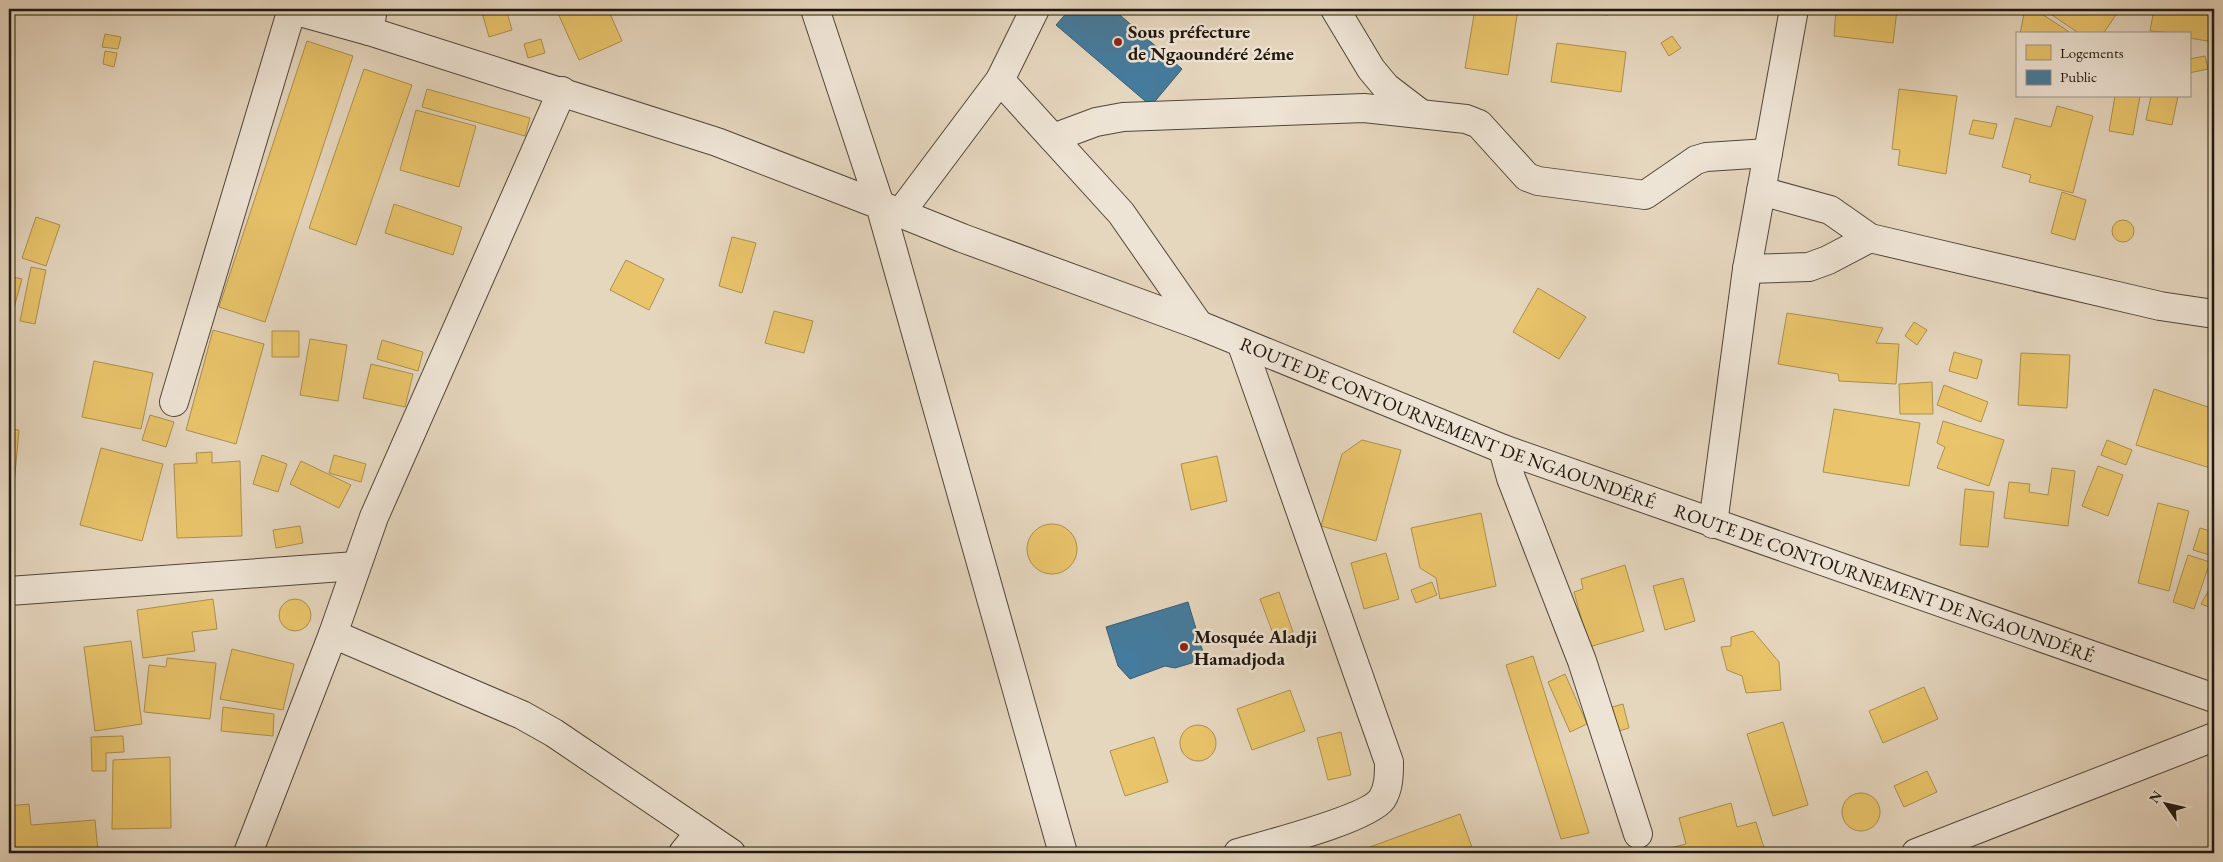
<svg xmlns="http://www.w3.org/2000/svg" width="2223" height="862" font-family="'EB Garamond',serif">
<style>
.homes{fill:#e9c46a;stroke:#ac904e}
.public{fill:#457b9d;stroke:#3a5d72}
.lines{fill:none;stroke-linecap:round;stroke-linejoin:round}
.minor-casing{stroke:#504639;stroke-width:30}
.minor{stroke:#eee4d5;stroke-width:28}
.poi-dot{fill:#8f2418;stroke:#eee4d5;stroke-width:2}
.labels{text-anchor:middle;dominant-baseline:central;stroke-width:5;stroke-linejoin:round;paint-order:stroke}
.poi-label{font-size:19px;font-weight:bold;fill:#1f160d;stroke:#eee4d5;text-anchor:start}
.street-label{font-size:19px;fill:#1f160d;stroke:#eee4d5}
</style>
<rect width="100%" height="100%" fill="#e5d6be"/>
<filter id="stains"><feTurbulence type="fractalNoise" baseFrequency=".004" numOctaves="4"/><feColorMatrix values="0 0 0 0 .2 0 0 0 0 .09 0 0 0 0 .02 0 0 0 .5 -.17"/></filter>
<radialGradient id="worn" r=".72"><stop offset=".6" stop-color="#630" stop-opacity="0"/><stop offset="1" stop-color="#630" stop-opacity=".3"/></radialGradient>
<path class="homes" d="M 481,9 L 506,9 L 512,30 L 489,37 Z
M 556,9 L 608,9 L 622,41 L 579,60 Z
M 1475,9 L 1518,9 L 1508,75 L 1465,68 Z
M 1538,9 L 1609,9 L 1608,15 Z
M 1836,9 L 1897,10 L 1893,43 L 1834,36 Z
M 1983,9 L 2001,9 L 1995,14 Z
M 2025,9 L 2034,9 L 2068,31 L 2069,34 L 2020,34 Z
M 2043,9 L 2120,9 L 2103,34 L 2080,34 Z
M 2154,9 L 2214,9 L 2214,42 L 2189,38 L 2189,34 L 2150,31 Z
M 105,34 L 121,37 L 118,49 L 102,47 Z
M 1672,36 L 1681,48 L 1669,56 L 1661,43 Z
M 541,39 L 545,53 L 528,58 L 524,44 Z
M 307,41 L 353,56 L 265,322 L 219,307 Z
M 1557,43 L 1626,52 L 1621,92 L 1551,82 Z
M 105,51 L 117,53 L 114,67 L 103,64 Z
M 2205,56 L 2208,69 L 2189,73 L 2189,59 Z
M 364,69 L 412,85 L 356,245 L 309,228 Z
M 427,89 L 530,118 L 525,136 L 422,107 Z
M 1899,89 L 1957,96 L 1946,174 L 1898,165 L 1900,150 L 1892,149 Z
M 2115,96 L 2140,96 L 2133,135 L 2109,131 Z
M 2151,96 L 2178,96 L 2172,125 L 2146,120 Z
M 2057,106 L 2093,116 L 2073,193 L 2029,182 L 2031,175 L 2002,167 L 2015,118 L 2051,127 Z
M 416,110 L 476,126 L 459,187 L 400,170 Z
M 1973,120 L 1997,124 L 1993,139 L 1969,134 Z
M 2062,192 L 2086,200 L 2075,240 L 2051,233 Z
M 394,204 L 462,227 L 453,255 L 385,233 Z
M 36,217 L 60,225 L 46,266 L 22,258 Z
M2112 231a11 11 0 1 1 22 0a11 11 0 1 1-22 0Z
M 732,237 L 756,243 L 742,293 L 719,286 Z
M 626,260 L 664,279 L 649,310 L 610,290 Z
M 31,267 L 46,270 L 35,324 L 20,321 Z
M 9,276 L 22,279 L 9,326 Z
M 1538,288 L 1586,317 L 1559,359 L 1513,332 Z
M 774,311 L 813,321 L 804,353 L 765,343 Z
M 1787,313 L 1883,328 L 1876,343 L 1899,344 L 1896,384 L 1839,381 L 1838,374 L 1778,364 Z
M 1914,322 L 1927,330 L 1917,345 L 1905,336 Z
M 213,330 L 264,344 L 236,444 L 186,430 Z
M 272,331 L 299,331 L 299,357 L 272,357 Z
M 310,339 L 347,345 L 338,401 L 300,395 Z
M 382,340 L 423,352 L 418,371 L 377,359 Z
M 1954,352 L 1982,360 L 1977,379 L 1949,371 Z
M 2021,353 L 2070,355 L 2067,408 L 2018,405 Z
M 94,361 L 153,373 L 141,429 L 82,417 Z
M 371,364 L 413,374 L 405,407 L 363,398 Z
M 1932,382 L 1933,414 L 1900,414 L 1899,384 Z
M 1944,385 L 1988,402 L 1981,422 L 1937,405 Z
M 2154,389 L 2214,409 L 2214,454 L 2210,468 L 2136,445 Z
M 1834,409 L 1920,423 L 1909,486 L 1823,472 Z
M 150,415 L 174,422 L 166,447 L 142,440 Z
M 1943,421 L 2004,440 L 1989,486 L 1937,468 L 1945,447 L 1937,443 Z
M 9,429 L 19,430 L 13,496 L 9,496 Z
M 1362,440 L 1401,450 L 1376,541 L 1321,526 L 1342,454 Z
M 2107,440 L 2132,450 L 2126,465 L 2101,455 Z
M 101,448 L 163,464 L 142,541 L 80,525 Z
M 212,452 L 212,463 L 240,461 L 242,536 L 177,538 L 174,464 L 197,463 L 196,453 Z
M 262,455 L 287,464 L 278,492 L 253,484 Z
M 334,455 L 366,464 L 361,482 L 329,473 Z
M 1217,456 L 1227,501 L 1191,510 L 1181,464 Z
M 301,461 L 351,485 L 339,508 L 290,484 Z
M 2098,466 L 2123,475 L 2108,516 L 2082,506 Z
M 2052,468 L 2075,471 L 2068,526 L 2004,518 L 2009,482 L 2030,484 L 2029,492 L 2048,495 Z
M 1965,489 L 1994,492 L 1988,547 L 1960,545 Z
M 2158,503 L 2189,511 L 2169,591 L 2138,583 Z
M 1481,513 L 1496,586 L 1440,599 L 1436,578 L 1420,568 L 1411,528 Z
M1027 549a25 25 0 1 1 50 0a25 25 0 1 1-50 0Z
M 300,526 L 303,543 L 276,548 L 273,530 Z
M 2200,528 L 2214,532 L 2213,556 L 2193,550 Z
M 1386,553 L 1399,599 L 1364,609 L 1351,563 Z
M 2188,555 L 2210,562 L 2194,609 L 2173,602 Z
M 1625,565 L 1644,631 L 1589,647 L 1574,592 L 1583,589 L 1581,579 Z
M 1683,578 L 1695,621 L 1665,630 L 1653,586 Z
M 2214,581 L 2214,609 L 2201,604 Z
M 1432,582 L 1437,595 L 1416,603 L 1411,590 Z
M 1279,592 L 1293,632 L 1275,639 L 1260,599 Z
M 213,599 L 217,629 L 192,632 L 195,651 L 143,658 L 137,610 Z
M279 615a16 16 0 1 1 32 0a16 16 0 1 1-32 0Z
M 1753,631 L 1779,662 L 1781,690 L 1746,693 L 1742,676 L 1727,670 L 1721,647 L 1731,646 L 1731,637 Z
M 131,641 L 142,724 L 95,731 L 84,647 Z
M 232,649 L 294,664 L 283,710 L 220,699 Z
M 1533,656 L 1589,833 L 1561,839 L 1506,665 Z
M 167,658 L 216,663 L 210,719 L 144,712 L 149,665 L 166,667 Z
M 1565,674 L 1587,724 L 1570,732 L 1548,682 Z
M 1924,687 L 1938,719 L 1883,743 L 1869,711 Z
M 1290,690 L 1305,731 L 1252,750 L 1237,709 Z
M 1623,704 L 1629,728 L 1612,733 L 1605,709 Z
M 223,707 L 274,714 L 273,736 L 221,731 Z
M 1783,722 L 1808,805 L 1773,816 L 1747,734 Z
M1180 743a18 18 0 1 1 36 0a18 18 0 1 1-36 0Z
M 1341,732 L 1351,775 L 1328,780 L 1317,738 Z
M 123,736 L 124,752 L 106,753 L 106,771 L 92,771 L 91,737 Z
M 1154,737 L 1168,782 L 1125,796 L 1110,751 Z
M 170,757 L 171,828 L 112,829 L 113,760 Z
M 1927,771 L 1937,792 L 1904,807 L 1894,786 Z
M1842 812a19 19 0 1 1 38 0a19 19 0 1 1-38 0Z
M 1731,803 L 1737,827 L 1756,822 L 1765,851 L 1756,853 L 1672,853 L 1670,848 L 1686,844 L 1679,818 Z
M 29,804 L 31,825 L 95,820 L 98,851 L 9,853 L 9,806 Z
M 1460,814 L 1474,853 L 1360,853 L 1359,851 Z
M 161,849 L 204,850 L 204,853 L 161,853 Z"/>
<path class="public" d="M 1070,9 L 1113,9 L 1182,69 L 1151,106 L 1056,25 Z
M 1188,602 L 1205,659 L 1175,668 L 1165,666 L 1130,679 L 1118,666 L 1106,627 Z"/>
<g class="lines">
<g class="minor-casing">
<g id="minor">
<path d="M 289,9 L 369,31 L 717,142 L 880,205 L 1063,853"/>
<path id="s1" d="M 815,9 L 880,205 L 962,238 L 1199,325 L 1503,449 L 2214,698"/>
<path d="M 1335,9 L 1371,69 L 1386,87 L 1420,113"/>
<path d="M 369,31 L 373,9"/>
<path d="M 1000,80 L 1121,213 L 1199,325"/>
<path d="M 1053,138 L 1096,122 L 1123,117 L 1364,108 L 1466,119 L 1479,124 L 1527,177 L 1538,181 L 1645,195 L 1696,160 L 1706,157 L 1768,153"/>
<path d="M 1761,191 L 1830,210 L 1870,238 L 2160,306 L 2214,314"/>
<path d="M 901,212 L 1000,80 L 1035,9"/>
<path d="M 1747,269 L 1809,267 L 1828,260 L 1870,238"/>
<path d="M 174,402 L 292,9"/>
<path d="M 1503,449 L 1511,478 L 1582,661 L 1638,834"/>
<path d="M 1713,524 L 1747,269 L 1794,9"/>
<path d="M 9,591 L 356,566"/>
<path d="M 333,634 L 522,715 L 554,733 L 731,853"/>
<path d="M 248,853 L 333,634 L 374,517 L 562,91"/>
<path d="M 683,853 L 700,832"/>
<path d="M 1238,853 C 1265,845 1368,819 1382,799 C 1389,788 1389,775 1389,762 L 1242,345"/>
<path d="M 1916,853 L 2214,737"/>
</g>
</g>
<use href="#minor" class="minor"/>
</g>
<g class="poi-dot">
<circle cx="1118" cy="42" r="5"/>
<circle cx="1184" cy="647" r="5"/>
</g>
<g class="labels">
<g class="poi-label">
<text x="1128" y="31">Sous préfecture<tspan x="1128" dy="22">de Ngaoundéré 2éme</tspan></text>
<text x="1194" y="636">Mosquée Aladji<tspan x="1194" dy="22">Hamadjoda</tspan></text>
</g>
<g class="street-label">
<text stroke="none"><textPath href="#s1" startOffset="815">ROUTE DE CONTOURNEMENT DE NGAOUNDÉRÉ</textPath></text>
<text stroke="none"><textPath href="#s1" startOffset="1280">ROUTE DE CONTOURNEMENT DE NGAOUNDÉRÉ</textPath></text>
</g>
</g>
<rect width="2223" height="862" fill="none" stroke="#e5d6be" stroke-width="30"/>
<rect x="10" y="10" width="2203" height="842" fill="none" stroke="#1f160d" stroke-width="2.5"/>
<rect x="15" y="15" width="2193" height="832" fill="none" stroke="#1f160d"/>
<rect x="2016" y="32" width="175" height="65" fill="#eee4d5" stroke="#9b9285"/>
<rect x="2026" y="45" width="25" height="15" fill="#e9c46a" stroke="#9b9285"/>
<text x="2060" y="58" font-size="15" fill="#1f160d">Logements</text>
<rect x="2026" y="70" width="25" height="15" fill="#457b9d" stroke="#9b9285"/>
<text x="2060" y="82" font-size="15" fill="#1f160d">Public</text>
<g transform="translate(2166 804) rotate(304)" stroke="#eee4d5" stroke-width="4" paint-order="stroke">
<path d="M0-4L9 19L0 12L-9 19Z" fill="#1f160d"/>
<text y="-8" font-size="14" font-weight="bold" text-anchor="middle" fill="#1f160d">N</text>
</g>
<rect width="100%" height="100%" filter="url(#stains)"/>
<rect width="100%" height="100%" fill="url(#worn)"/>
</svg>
